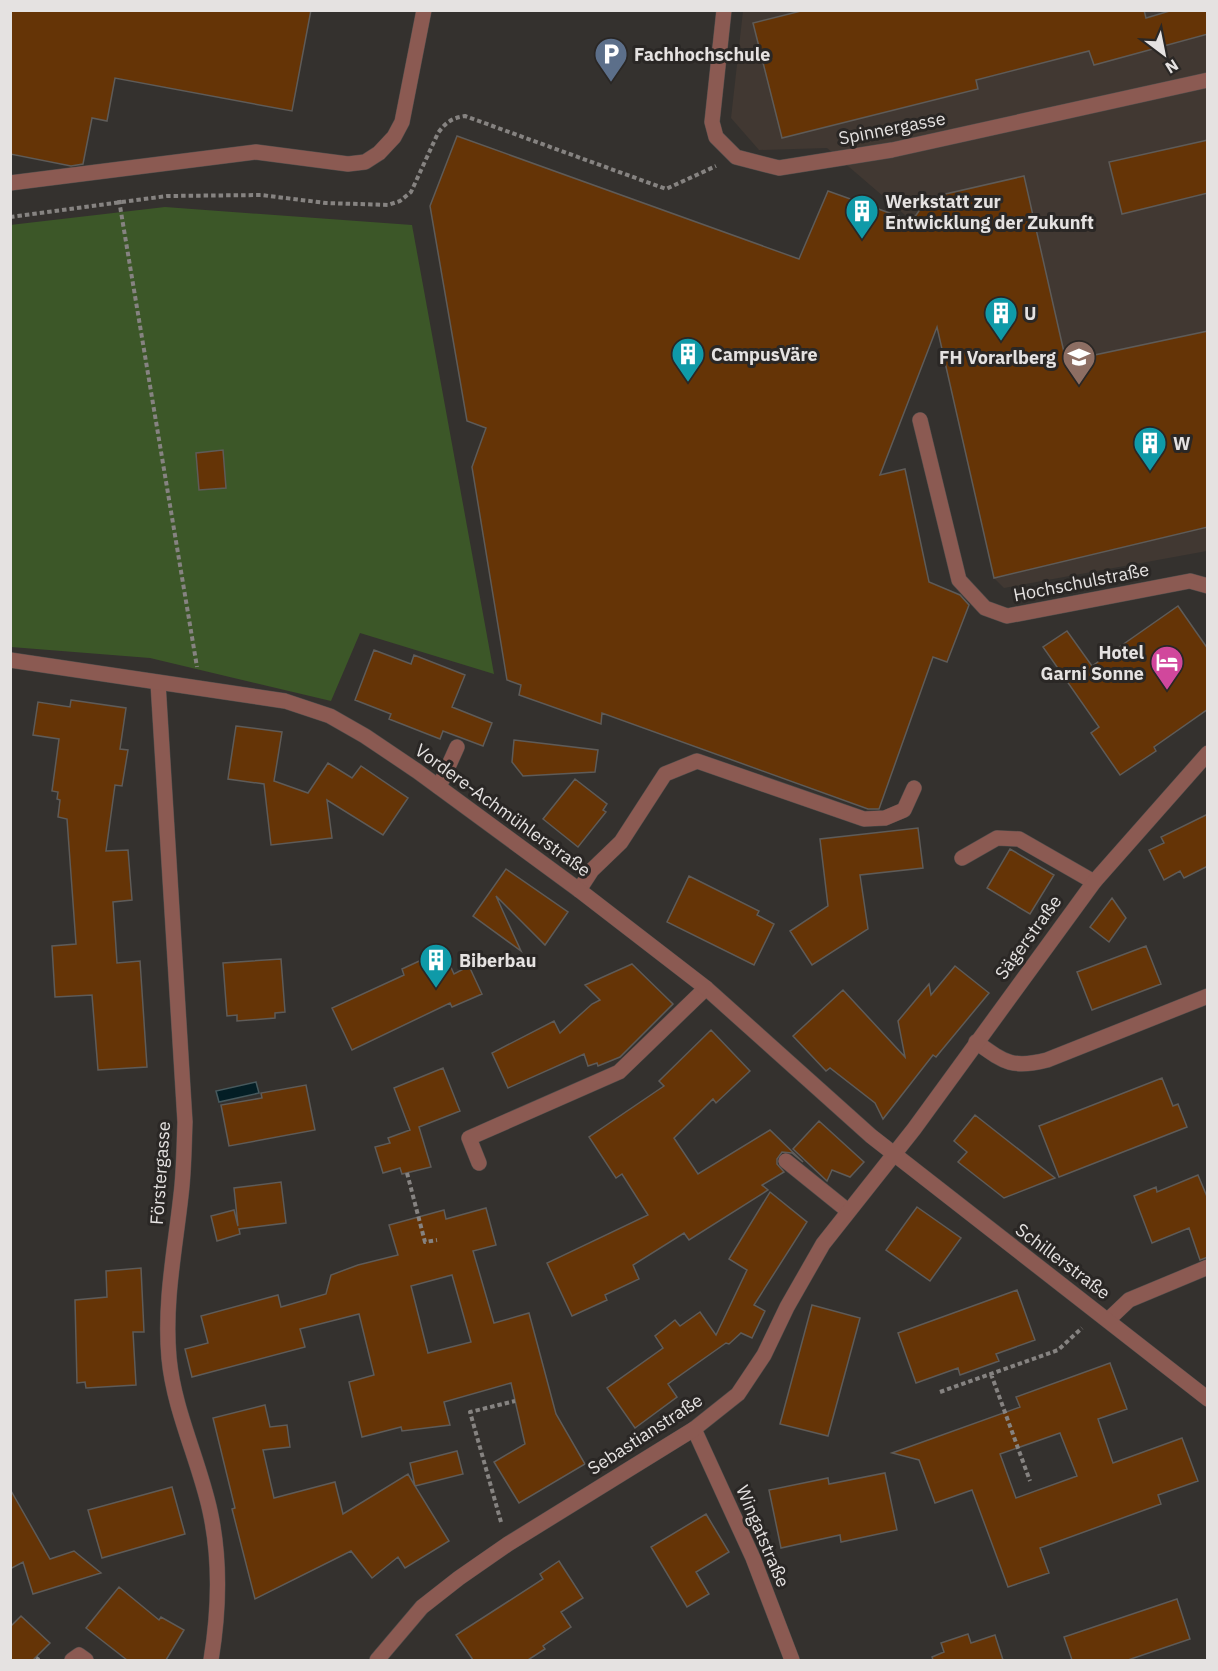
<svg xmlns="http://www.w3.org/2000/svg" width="1218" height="1671" font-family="'IBM Plex Sans',sans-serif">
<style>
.built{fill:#413832}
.green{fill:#3c5728}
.water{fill:#031e25;stroke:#47595d;stroke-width:1.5}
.building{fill:#653406;stroke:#5e5b58;stroke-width:1.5;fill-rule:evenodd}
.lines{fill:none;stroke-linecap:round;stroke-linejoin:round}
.service-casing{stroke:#504d4b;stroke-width:16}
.minor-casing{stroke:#504d4b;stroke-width:16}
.tertiary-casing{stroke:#504d4b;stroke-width:16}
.path{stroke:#868381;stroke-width:4;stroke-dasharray:4.5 3;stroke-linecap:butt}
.service{stroke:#8b5a52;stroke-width:15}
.minor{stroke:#8b5a52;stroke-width:15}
.tertiary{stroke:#8b5a52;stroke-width:15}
.labels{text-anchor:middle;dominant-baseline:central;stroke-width:6;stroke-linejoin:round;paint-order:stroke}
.poi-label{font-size:18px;font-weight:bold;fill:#e5e2e1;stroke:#2a2725;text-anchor:start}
.street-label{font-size:18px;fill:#e5e2e1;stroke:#2a2725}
</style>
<rect width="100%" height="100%" fill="#34312e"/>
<path class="built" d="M 743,11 L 1207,11 L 1207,551 L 1004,588 L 994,578 L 912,221 L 827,148 L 759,150 L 731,118 Z"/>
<path class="green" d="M 165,207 L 412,225 L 494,674 L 360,633 L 331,701 L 150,658 L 11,647 L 10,225 Z"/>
<path class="water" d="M 256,1082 L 259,1093 L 219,1102 L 216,1091 Z"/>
<path class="building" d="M 10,10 L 311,10 L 292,111 L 115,78 L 107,121 L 92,118 L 83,164 L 71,166 L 10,154 Z
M 805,10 L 1144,10 L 1146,18 L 1173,10 L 1208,10 L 1208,34 L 1094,65 L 1089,51 L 976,80 L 978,89 L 782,138 L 753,23 Z
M 457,136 L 799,259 L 828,191 L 912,221 L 928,198 L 1024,176 L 1066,361 L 1208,331 L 1208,527 L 994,578 L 937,327 L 880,475 L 905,469 L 929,582 L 960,595 L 969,605 L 947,662 L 933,657 L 879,809 L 868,809 L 602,713 L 601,724 L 519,695 L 521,685 L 507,680 L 472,467 L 486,428 L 467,421 L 430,206 Z
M 1208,140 L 1208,193 L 1122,214 L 1109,162 Z
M 223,450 L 226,488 L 199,490 L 196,453 Z
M 1178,606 L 1208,649 L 1208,709 L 1154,747 L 1156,751 L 1120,775 L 1091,733 L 1099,727 L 1043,647 L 1067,631 L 1092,666 Z
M 374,650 L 411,664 L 414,655 L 465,675 L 452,707 L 492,723 L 483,746 L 443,731 L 440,739 L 389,719 L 391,714 L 355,700 Z
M 71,700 L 126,708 L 120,749 L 128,750 L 122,786 L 115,785 L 106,851 L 128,850 L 132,900 L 113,902 L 117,963 L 140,961 L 147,1067 L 98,1070 L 92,995 L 55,997 L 52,946 L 76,944 L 67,819 L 58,817 L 60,800 L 57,799 L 58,792 L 52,791 L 59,739 L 33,735 L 38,702 L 70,707 Z
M 236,726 L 282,732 L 274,781 L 308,793 L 328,763 L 352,778 L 361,766 L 408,798 L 383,835 L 327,800 L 332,838 L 271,845 L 264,784 L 228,779 Z
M 514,740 L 598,750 L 595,772 L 523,776 L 512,762 Z
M 575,779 L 607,804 L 603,810 L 606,812 L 578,847 L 543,819 Z
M 1208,814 L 1208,866 L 1184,878 L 1180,871 L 1164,880 L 1149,850 L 1164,843 L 1161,837 Z
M 918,828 L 923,868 L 860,875 L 868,929 L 812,965 L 790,931 L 828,906 L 820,839 Z
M 1010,849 L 1054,875 L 1030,914 L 987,888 Z
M 506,869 L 568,912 L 545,945 L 496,896 L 521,951 L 473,916 Z
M 689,876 L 759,911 L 757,915 L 774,924 L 754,965 L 667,922 Z
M 1112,898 L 1126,918 L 1109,942 L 1090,927 Z
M 1146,946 L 1161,984 L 1092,1010 L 1077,972 Z
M 443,950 L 454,974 L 469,966 L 482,994 L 452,1007 L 450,1003 L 352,1050 L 332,1008 L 404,975 L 402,969 Z
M 281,959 L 285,1012 L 275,1013 L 275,1018 L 237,1021 L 237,1015 L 227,1016 L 223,963 Z
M 632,964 L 673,1004 L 620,1057 L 598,1066 L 597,1063 L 588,1066 L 584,1054 L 508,1088 L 492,1053 L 554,1021 L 560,1033 L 592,1004 L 600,1000 L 585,985 Z
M 955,966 L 989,993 L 936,1057 L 933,1055 L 883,1119 L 875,1103 L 830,1068 L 826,1071 L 793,1036 L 843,990 L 905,1057 L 898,1021 L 929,984 L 931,995 Z
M 711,1030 L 750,1071 L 716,1103 L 713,1099 L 674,1138 L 698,1174 L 770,1130 L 803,1162 L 792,1153 L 782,1152 L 777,1159 L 777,1164 L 784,1172 L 762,1185 L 768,1190 L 689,1240 L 684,1233 L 633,1265 L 639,1279 L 605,1295 L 607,1300 L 572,1316 L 547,1263 L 648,1215 L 622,1174 L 616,1178 L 589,1137 L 664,1086 L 659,1081 Z
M 443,1068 L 460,1111 L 419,1127 L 431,1167 L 402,1174 L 400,1168 L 383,1173 L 375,1147 L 390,1143 L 388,1138 L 410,1130 L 394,1088 Z
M 1162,1078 L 1173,1106 L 1178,1104 L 1187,1127 L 1059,1177 L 1039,1126 Z
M 306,1085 L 315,1130 L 229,1146 L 221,1105 L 262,1098 L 261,1093 Z
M 975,1115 L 1055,1178 L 1004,1198 L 958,1162 L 967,1152 L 954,1141 Z
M 819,1121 L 864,1162 L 850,1177 L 832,1170 L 827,1181 L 793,1149 Z
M 1198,1175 L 1208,1199 L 1208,1257 L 1200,1260 L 1189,1228 L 1152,1243 L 1134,1196 L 1156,1187 L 1157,1192 Z
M 281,1182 L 286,1223 L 239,1229 L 240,1234 L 217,1241 L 211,1216 L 234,1210 L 238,1226 L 234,1188 Z
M 770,1192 L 807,1222 L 754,1305 L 765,1311 L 752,1338 L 741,1333 L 729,1344 L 726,1343 L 668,1384 L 677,1397 L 635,1428 L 607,1388 L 663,1348 L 655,1336 L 675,1320 L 680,1326 L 700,1312 L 716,1335 L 747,1270 L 729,1259 Z
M 917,1207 L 961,1238 L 930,1281 L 886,1250 Z
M 486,1208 L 496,1245 L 473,1251 L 494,1323 L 529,1313 L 556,1414 L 585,1464 L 519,1503 L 494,1462 L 525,1444 L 511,1383 L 444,1402 L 450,1425 L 402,1431 L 401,1427 L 362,1437 L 349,1382 L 374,1375 L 359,1314 L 300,1329 L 305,1347 L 192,1377 L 185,1349 L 208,1343 L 201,1316 L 278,1295 L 281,1307 L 326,1294 L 331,1275 L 358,1265 L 398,1255 L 389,1225 L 444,1210 L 446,1219 ZM 452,1275 L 471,1342 L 428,1353 L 411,1286 Z
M 141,1268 L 144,1332 L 133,1332 L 136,1385 L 86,1388 L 85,1382 L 77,1383 L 75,1300 L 107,1297 L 106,1271 Z
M 1017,1290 L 1035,1340 L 996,1354 L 999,1361 L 960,1375 L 958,1368 L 916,1383 L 898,1333 Z
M 812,1305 L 860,1318 L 828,1436 L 780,1424 Z
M 1110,1363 L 1127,1409 L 1098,1419 L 1113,1463 L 1182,1438 L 1198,1481 L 1158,1495 L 1161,1504 L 1040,1548 L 1049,1573 L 1008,1587 L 972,1490 L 935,1503 L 919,1460 L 892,1453 L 1020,1407 L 1016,1397 ZM 1060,1433 L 1077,1476 L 1016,1498 L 1000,1454 Z
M 265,1405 L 270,1427 L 287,1425 L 290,1447 L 263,1450 L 274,1498 L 335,1482 L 343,1514 L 408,1474 L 415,1486 L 410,1463 L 457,1451 L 463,1474 L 415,1486 L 449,1541 L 405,1568 L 398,1557 L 372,1578 L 351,1551 L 255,1599 L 232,1509 L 235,1508 L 213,1418 Z
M 885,1473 L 897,1530 L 841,1542 L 840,1535 L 781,1548 L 769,1490 L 828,1478 L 829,1484 Z
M 172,1487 L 185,1534 L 102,1558 L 88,1510 Z
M 10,1489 L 50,1559 L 74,1551 L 101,1573 L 33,1594 L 23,1562 L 10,1569 Z
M 706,1514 L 729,1552 L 696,1572 L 709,1594 L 687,1607 L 651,1547 Z
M 559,1561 L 583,1598 L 561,1612 L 571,1627 L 543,1646 L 545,1649 L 528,1660 L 473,1660 L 456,1635 L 543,1579 L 540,1574 Z
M 119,1587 L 159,1620 L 161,1617 L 184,1630 L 166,1660 L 127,1660 L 86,1628 Z
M 1177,1599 L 1190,1639 L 1128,1660 L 1072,1660 L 1064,1637 Z
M 21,1616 L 50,1643 L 33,1660 L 10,1660 L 10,1627 Z
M 968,1634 L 971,1643 L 995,1635 L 1003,1660 L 933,1660 L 932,1657 L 944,1652 L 941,1643 Z"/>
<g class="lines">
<g class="service-casing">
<path id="service" d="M 10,183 L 256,152 L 348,164 L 365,162 L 379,153 L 394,137 L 402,122 L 424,10
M 920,420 L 959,580 L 985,608 L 1007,616 L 1190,581 L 1208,586
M 439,787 L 457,747
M 962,858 L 997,838 L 1019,839 L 1094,882
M 579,890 L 592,870 L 621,842 L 665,774 L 697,761 L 864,819 L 885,818 L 904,810 L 914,788
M 786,1161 L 848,1211
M 479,1163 L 469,1138 L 619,1072 L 706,988
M 72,1660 L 79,1655 L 86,1660"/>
</g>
<g class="minor-casing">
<path id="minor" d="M 724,10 L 712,122 L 716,137 L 736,157 L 779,168 L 892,150 L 1208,80
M 158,683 L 185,1122 C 184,1147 184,1171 181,1195 C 175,1250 164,1302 169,1358 C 174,1411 199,1460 210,1511 C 221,1561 219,1611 211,1660
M 976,1042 C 1004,1062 1012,1069 1047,1060 L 1208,996
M 1108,1320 L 1129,1300 L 1208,1267
M 694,1429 L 753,1558 L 792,1660"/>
</g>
<g class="tertiary-casing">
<path id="tertiary" d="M 10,660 L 285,701 L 330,716 L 365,736 L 417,771 L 579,890 L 706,988 L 871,1136 L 1208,1399
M 377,1660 L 422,1607 L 459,1578 L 508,1544 L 694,1429 L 738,1394 L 764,1355 L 787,1307 L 823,1244 L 914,1129 L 1094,882 L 1208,753"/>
</g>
<path class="path" d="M 119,200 L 197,667
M 10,217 L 167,196 L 261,195 L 326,203 L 388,205 L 400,201 L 411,192 L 438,133 C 446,122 452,118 465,116 L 666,189 L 716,166
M 407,1173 L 425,1242 L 437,1240
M 991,1374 L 1030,1481
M 940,1392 L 1058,1350 L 1082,1328
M 501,1522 L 470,1412 L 515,1401
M 36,1658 L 39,1660"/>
<use href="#service" class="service"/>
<use href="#minor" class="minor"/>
<use href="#tertiary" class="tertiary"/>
</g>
<defs>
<g id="parking-pin" transform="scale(1.725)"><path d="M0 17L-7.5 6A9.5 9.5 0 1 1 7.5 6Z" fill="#5c6f8a" stroke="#2a2725"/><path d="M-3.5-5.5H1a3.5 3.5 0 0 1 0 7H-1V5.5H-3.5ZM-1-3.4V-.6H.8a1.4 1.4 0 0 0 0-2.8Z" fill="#fff"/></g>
<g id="building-pin" transform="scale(1.725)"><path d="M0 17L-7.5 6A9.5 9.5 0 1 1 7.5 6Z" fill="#0f9aa8" stroke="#2a2725"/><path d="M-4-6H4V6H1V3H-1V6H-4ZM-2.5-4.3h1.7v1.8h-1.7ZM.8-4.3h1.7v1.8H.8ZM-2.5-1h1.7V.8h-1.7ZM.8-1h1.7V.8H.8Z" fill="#fff"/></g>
<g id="university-pin" transform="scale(1.725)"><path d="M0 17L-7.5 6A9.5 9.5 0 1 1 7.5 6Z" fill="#8d6e63" stroke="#2a2725"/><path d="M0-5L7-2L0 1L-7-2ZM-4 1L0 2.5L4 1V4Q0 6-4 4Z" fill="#fff"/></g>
<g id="hotel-pin" transform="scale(1.725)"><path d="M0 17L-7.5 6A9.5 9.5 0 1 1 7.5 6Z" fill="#d1479c" stroke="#2a2725"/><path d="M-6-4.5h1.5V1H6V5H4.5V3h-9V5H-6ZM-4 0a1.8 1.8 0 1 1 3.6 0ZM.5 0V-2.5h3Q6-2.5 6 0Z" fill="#fff"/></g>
</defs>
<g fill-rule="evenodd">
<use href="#parking-pin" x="611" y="54"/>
<use href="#building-pin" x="862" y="211"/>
<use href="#building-pin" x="1001" y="313"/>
<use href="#building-pin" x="688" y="354"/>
<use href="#university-pin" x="1079" y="357"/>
<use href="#building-pin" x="1150" y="443"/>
<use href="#hotel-pin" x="1167" y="662"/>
<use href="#building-pin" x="436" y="960"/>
</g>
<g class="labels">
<g class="poi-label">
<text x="634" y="54">Fachhochschule</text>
<text x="885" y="201">Werkstatt zur<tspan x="885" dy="21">Entwicklung der Zukunft</tspan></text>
<text x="1024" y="313">U</text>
<text x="711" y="354">CampusVäre</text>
<text x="1056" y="357" text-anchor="end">FH Vorarlberg</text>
<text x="1173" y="443">W</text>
<text x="1144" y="652" text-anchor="end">Hotel<tspan x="1144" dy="21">Garni Sonne</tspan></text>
<text x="459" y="960">Biberbau</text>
</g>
<g class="street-label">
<text transform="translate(892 128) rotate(-11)">Spinnergasse</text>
<text transform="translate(1081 582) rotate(-11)">Hochschulstraße</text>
<text transform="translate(503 810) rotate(36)">Vordere-Achmühlerstraße</text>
<text transform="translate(1028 937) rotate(-54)">Sägerstraße</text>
<text transform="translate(160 1173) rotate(-86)">Förstergasse</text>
<text transform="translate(1063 1261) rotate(37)">Schillerstraße</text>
<text transform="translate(645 1434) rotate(-33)">Sebastianstraße</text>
<text transform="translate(763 1536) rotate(67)">Wingatstraße</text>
</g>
</g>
<rect width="1218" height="1671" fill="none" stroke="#e5e2e1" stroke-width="24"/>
<g transform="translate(1164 54) rotate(148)" stroke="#2a2725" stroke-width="4.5" paint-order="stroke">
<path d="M0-4.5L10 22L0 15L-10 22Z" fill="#e5e2e1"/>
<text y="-9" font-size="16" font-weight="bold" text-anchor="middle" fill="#e5e2e1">N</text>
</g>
</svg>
